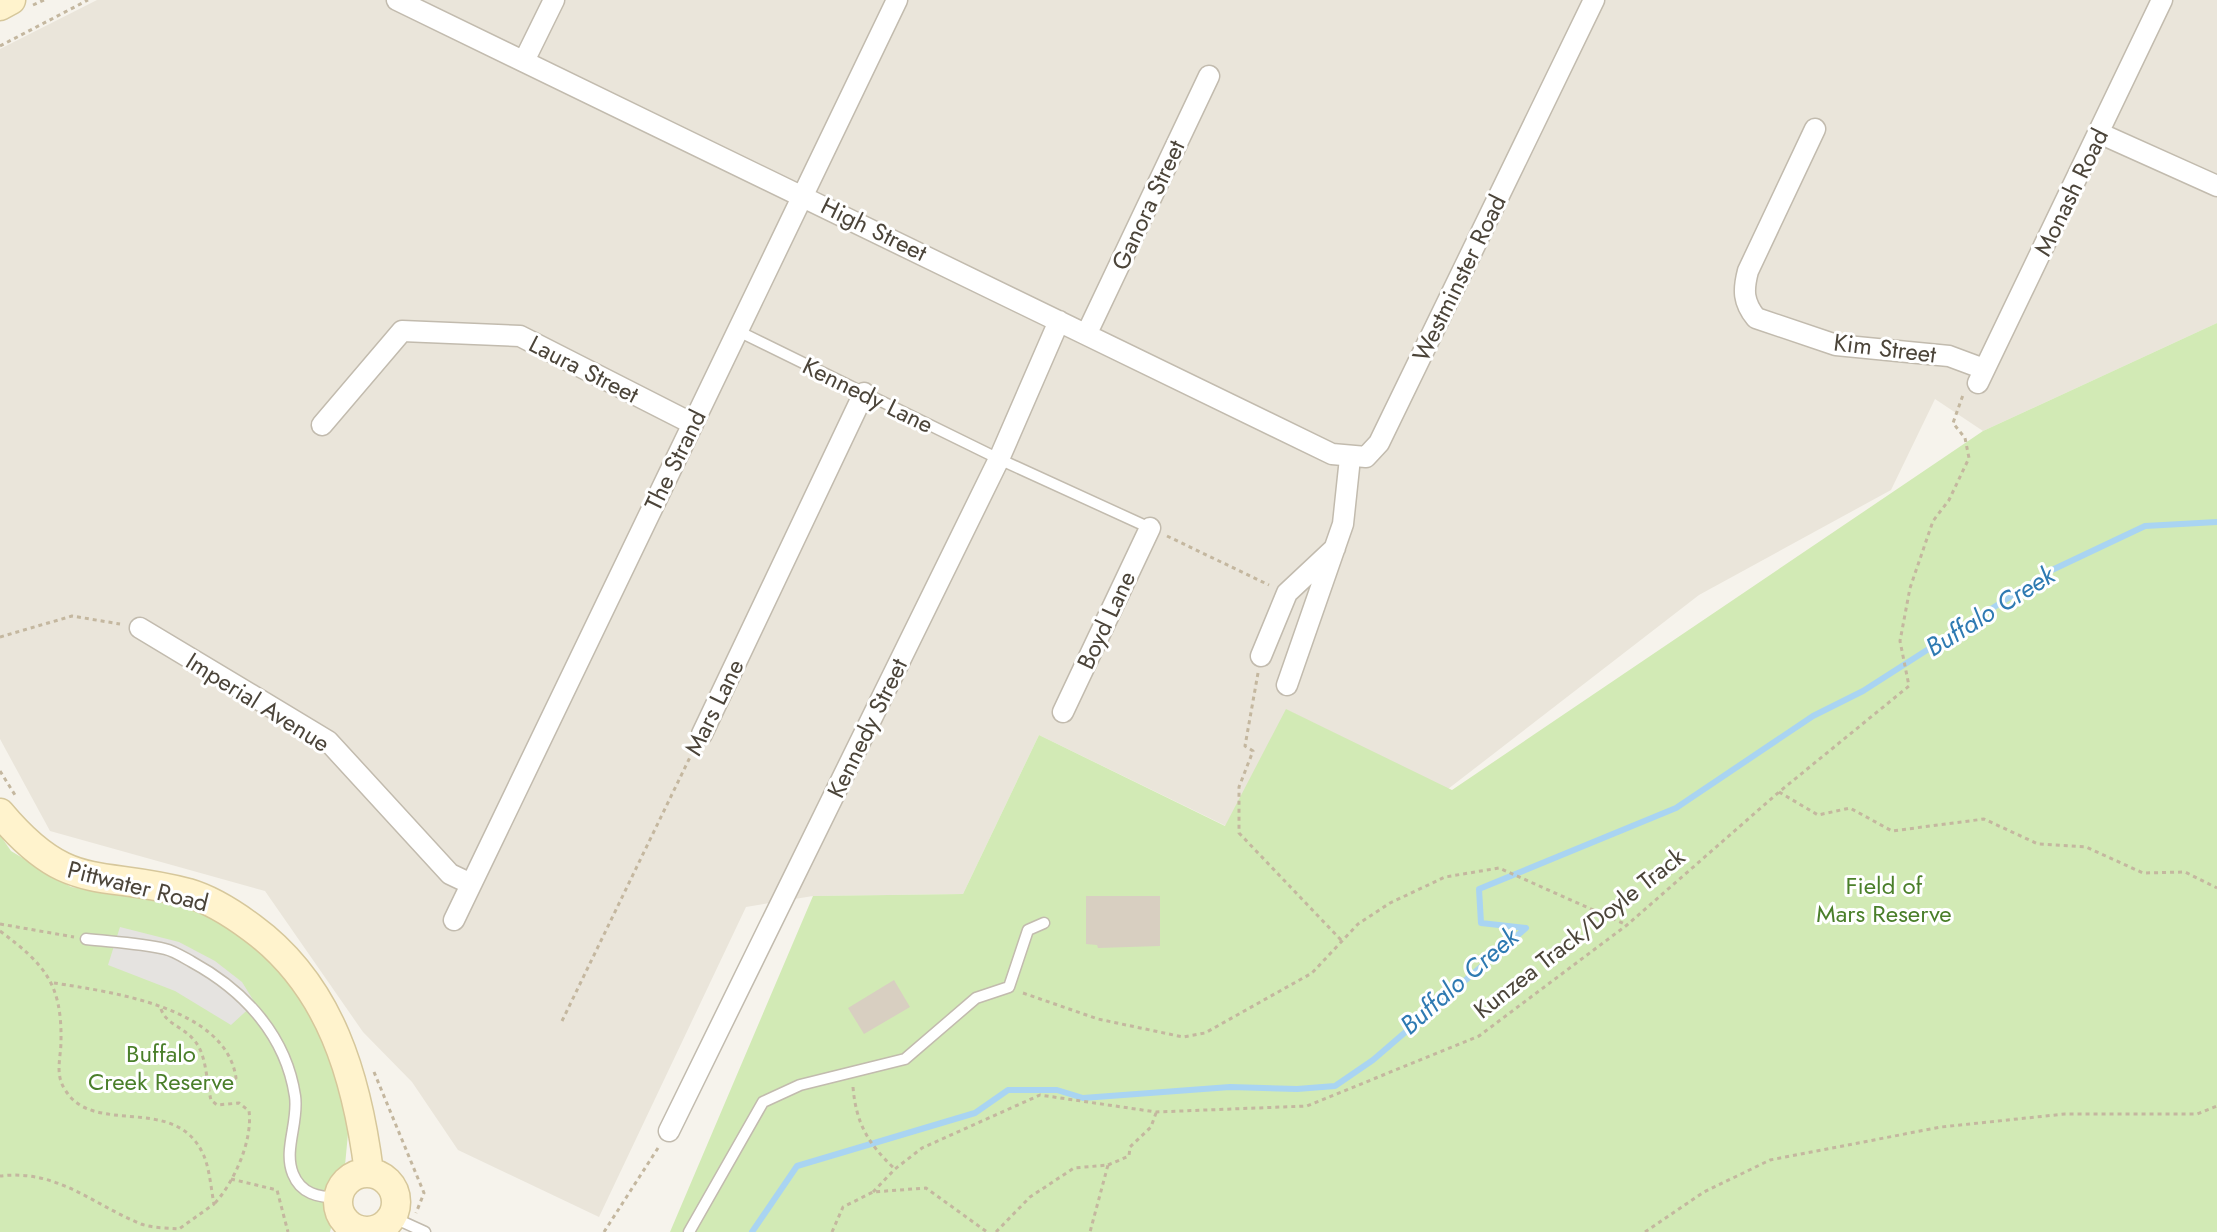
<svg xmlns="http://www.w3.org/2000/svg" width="2217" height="1232" font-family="Jost,sans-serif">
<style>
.residential{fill:#eae5da}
.green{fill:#d2eab5}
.parking{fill:#e5e3e0}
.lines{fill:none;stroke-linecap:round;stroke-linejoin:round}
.stream{stroke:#a9d4f2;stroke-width:6}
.building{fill:#d8cfc1}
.lane-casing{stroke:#c2bbae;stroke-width:13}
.street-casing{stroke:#c2bbae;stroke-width:23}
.secondary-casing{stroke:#d6c79b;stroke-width:31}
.path{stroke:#c4b79f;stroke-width:3;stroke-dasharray:4 4;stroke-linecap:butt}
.lane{stroke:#fff;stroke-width:10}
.street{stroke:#fff;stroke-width:20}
.secondary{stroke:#fff3cd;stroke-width:28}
.labels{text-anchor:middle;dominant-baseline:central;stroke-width:6;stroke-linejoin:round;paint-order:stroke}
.street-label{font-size:24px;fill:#4b4439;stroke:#fff}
.park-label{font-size:24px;fill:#4a7f2a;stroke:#fff}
.water-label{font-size:26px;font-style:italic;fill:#2e7ab2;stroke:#fff}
</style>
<rect width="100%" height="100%" fill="#f6f3ec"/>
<path class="residential" d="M 97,0 L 2217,0 L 2217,323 L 1983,431 L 1935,399 L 1891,490 L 1699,595 L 1448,789 L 1287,710 L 1226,826 L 1039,735 L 963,894 L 813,896 L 746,907 L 599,1217 L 458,1150 L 412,1082 L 363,1032 L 265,891 L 50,831 L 0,739 L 0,49 Z"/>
<path class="green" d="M 2217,323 L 2217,1232 L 670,1232 L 813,896 L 963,894 L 1039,735 L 1225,826 L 1286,709 L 1452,790 L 1983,431 Z
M 0,835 L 11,851 L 71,887 L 167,902 L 221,914 L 276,959 L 328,1033 L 349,1123 L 344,1176 L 330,1232 L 0,1232 Z"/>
<path class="parking" d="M 120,927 L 179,942 L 215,961 L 242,982 L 255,1003 L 231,1025 L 175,991 L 108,965 Z"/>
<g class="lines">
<path class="stream" d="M 752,1232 L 797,1166 L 975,1113 L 1008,1090 L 1057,1090 L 1083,1098 L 1230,1087 L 1297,1089 L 1335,1086 L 1373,1060 L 1526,928 L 1481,923 L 1479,889 L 1676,808 L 1813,716 L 1863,691 L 2052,570 L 2145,526 L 2217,522"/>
</g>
<path class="building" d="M 1086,896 L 1160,896 L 1160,946 L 1098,948 L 1097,945 L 1086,944 Z
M 894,980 L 910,1007 L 864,1034 L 848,1008 Z"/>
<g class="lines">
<g class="lane-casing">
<path id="lane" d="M 738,331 L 999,459 L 1150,528
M 86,939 C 112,942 139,943 165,949 C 174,951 183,957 192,962 C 245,991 286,1036 295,1096 C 299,1122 283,1150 293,1174 C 301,1194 318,1197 338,1198
M 392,1217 L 425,1232
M 689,1232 L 763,1102 L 800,1085 L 905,1059 L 976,998 L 1009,987 L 1028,930 L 1044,923"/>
</g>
<g class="street-casing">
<path id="street" d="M 397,0 L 1332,454 L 1366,457 L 1379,443 L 1594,0
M 524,61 L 554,0
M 1815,129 L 1748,271 C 1743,290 1743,302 1756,318 L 1836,345 L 1949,356 L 1984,369
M 2099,133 L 2217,186
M 1087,333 L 1209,76
M 1978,383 L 2162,0
M 322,425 L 402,331 L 520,336 L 693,424
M 140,628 L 328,741 L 450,874 L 471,884
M 1261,656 L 1287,593 L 1335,548
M 1287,685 L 1343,524 L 1350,458
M 1063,712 L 1150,528
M 702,734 L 864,393
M 454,920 L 897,0
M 669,1131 L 999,459 L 1059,321"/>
</g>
<g class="secondary-casing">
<path id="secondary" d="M 0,6 L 11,0
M 0,813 C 69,895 98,869 188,893 C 212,900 232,913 252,928 C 331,986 357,1078 369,1172
M338 1202a29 29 0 1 1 58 0a29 29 0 1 1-58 0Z"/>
</g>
<path class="path" d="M 33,5 L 44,0
M 0,46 L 88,0
M 1167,536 L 1269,585
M 0,637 L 72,616 L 120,624
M 1258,673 L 1245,746 L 1253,751 L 1239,787 L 1239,833 L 1341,940
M 0,771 L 15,795
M 1779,792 L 1818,815 L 1850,808 L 1892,831 L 1984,819 L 2038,844 L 2086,847 L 2143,873 L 2185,872 L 2217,888
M 0,924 L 74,937
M 0,931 C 44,964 62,983 61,1041 C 61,1057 55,1073 64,1088 C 92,1139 176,1091 204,1156 C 210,1171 211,1189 214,1204 L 179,1229 C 167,1228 152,1228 141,1224 C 92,1204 57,1169 0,1176
M 54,983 C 111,992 226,1007 236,1078 L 183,1089
M 1023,993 L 1098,1019 L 1183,1037 L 1205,1033 L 1312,973 L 1358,924 L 1390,903 L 1445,877 L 1499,868 L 1627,925
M 161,1009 C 166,1024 183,1027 193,1039 C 207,1053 206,1081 211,1100 L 217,1105 L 239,1103 L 249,1111 C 253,1140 234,1183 214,1204
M 562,1021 L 693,751
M 374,1072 L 424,1193 L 416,1213
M 853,1087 C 856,1123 868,1144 895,1169
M 1108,1165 L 1129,1156 L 1130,1147 L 1151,1127 L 1156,1113
M 231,1179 L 277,1190 L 288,1232
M 873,1192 L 895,1169 L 922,1148 L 1040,1095 L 1156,1112 L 1307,1106 L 1479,1036 L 1627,925 L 1779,792 L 1909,686 L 1900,641 L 1910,588 L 1933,521 L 1949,500 L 1969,458 L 1965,438 L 1953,423 L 1963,395
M 604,1232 L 658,1148
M 832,1232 L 843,1207 L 873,1192 L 926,1188 L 987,1232
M 996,1232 L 1030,1197 L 1074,1168 L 1108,1165 L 1090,1232
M 1645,1232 L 1704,1192 L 1770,1160 L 1941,1127 L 2065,1114 L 2197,1114 L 2217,1106"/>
<use href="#lane" class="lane"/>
<use href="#street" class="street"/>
<use href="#secondary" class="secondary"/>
</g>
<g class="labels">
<g class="street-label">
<text transform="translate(2071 192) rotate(-64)">Monash Road</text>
<text transform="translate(1148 205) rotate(-65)">Ganora Street</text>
<text transform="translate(874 229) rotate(26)">High Street</text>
<text transform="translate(1459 278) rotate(-64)">Westminster Road</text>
<text transform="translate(1885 348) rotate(7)">Kim Street</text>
<text transform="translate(584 369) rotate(27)">Laura Street</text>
<text transform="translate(868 395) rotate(26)">Kennedy Lane</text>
<text transform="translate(675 460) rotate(-64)">The Strand</text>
<text transform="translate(1106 620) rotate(-65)">Boyd Lane</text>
<text transform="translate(258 702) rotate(32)">Imperial Avenue</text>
<text transform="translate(714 707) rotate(-64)">Mars Lane</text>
<text transform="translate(867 728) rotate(-64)">Kennedy Street</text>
<text transform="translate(138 886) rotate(14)">Pittwater Road</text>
<text transform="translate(1579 933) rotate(-38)">Kunzea Track/Doyle Track</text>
</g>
<g class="park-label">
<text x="1884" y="885">Field of<tspan x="1884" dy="28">Mars Reserve</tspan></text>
<text x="161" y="1053">Buffalo<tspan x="161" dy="28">Creek Reserve</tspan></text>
</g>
<g class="water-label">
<text transform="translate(1990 611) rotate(-32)">Buffalo Creek</text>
<text transform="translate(1459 981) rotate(-41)">Buffalo Creek</text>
</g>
</g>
</svg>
